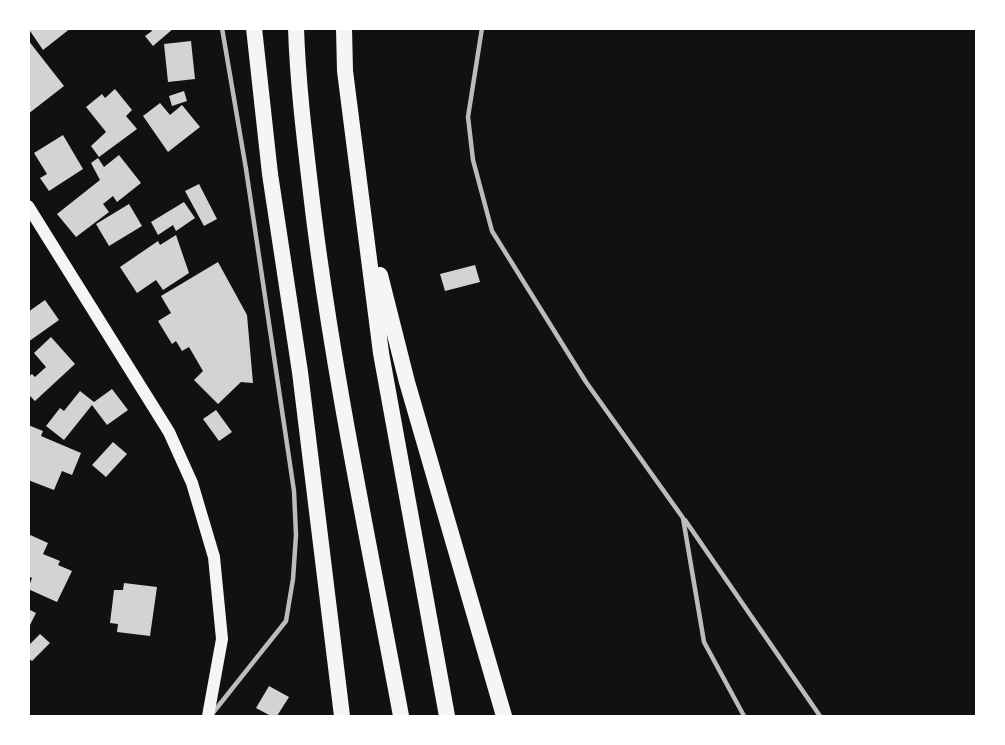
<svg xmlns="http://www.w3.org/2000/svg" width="1005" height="745" font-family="'Fira Sans Condensed',sans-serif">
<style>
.building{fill:#d3d3d3}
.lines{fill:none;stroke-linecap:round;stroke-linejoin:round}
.service{stroke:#bcbcbc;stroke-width:4.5}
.secondary{stroke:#f5f5f5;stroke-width:12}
.trunk{stroke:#f5f5f5;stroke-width:16}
</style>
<rect width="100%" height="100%" fill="#111"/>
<path class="building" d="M 28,28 L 71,28 L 43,50 Z
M 150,28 L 174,28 L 153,46 L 145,36 L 152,31 Z
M 28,40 L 64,86 L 28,114 Z
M 191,41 L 195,79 L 168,82 L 164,44 Z
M 115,89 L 132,110 L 126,116 L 137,129 L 99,157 L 91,146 L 106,132 L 86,107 L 102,94 L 105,98 Z
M 184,91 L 187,101 L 172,106 L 169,96 Z
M 160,103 L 170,115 L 182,105 L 200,127 L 168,152 L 143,116 Z
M 63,135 L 83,169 L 49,191 L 40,178 L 47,174 L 34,153 Z
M 119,155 L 141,183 L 117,202 L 113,196 L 103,204 L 109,212 L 76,237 L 57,214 L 100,180 L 91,163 L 98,158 L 104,167 Z
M 199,184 L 217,219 L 204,226 L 185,191 Z
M 184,202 L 195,218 L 176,231 L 173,225 L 158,235 L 151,222 Z
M 129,204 L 142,226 L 109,246 L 96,224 Z
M 176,235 L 189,273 L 163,290 L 156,280 L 137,293 L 120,267 L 158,241 L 160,245 Z
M 218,262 L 247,315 L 253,383 L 241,382 L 218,404 L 194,380 L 203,371 L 189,347 L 182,351 L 176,341 L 172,344 L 158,321 L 171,313 L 161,296 Z
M 475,265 L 480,282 L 445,291 L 440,274 Z
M 45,300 L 59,320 L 28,342 L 28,312 Z
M 51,337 L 75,364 L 35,401 L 28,394 L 28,377 L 32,374 L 35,377 L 46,367 L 34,353 Z
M 112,389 L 128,410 L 107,425 L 92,405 L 64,440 L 46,426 L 60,408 L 64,411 L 80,391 L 94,402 Z
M 216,410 L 232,432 L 219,441 L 203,419 Z
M 28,425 L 43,431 L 41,436 L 81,453 L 72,475 L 62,471 L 54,490 L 28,480 Z
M 113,442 L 127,454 L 106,477 L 92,465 Z
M 28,534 L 48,543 L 43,554 L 60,561 L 58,565 L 72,571 L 57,602 L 28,589 L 32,578 L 28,576 Z
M 124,583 L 157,587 L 150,636 L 117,632 L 118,624 L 110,623 L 114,590 L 123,590 Z
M 28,609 L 36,613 L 28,629 Z
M 40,634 L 50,643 L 32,661 L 28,658 L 28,646 Z
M 269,686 L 289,697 L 277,716 L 271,716 L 256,708 Z"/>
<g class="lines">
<path class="service" d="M 482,28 L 468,117 L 473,160 L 492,231 L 586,382 L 683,518 L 704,642 L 744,716
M 685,520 L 820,716
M 212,714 L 286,621 L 293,579 L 296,535 L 294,491 L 246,169 L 222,28"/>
<path class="secondary" d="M 28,206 L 169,432 L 192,483 L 214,557 L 222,639 L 208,716"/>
<path class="trunk" d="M 254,28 L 270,174 L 300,372 L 342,716
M 296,28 C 298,89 306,150 313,210 C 334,380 370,548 401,716
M 344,28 L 345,71 L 381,353 L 447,716
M 380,275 L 407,382 L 504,716"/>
</g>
<rect width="1005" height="745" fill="none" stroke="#ffffff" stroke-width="60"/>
</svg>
